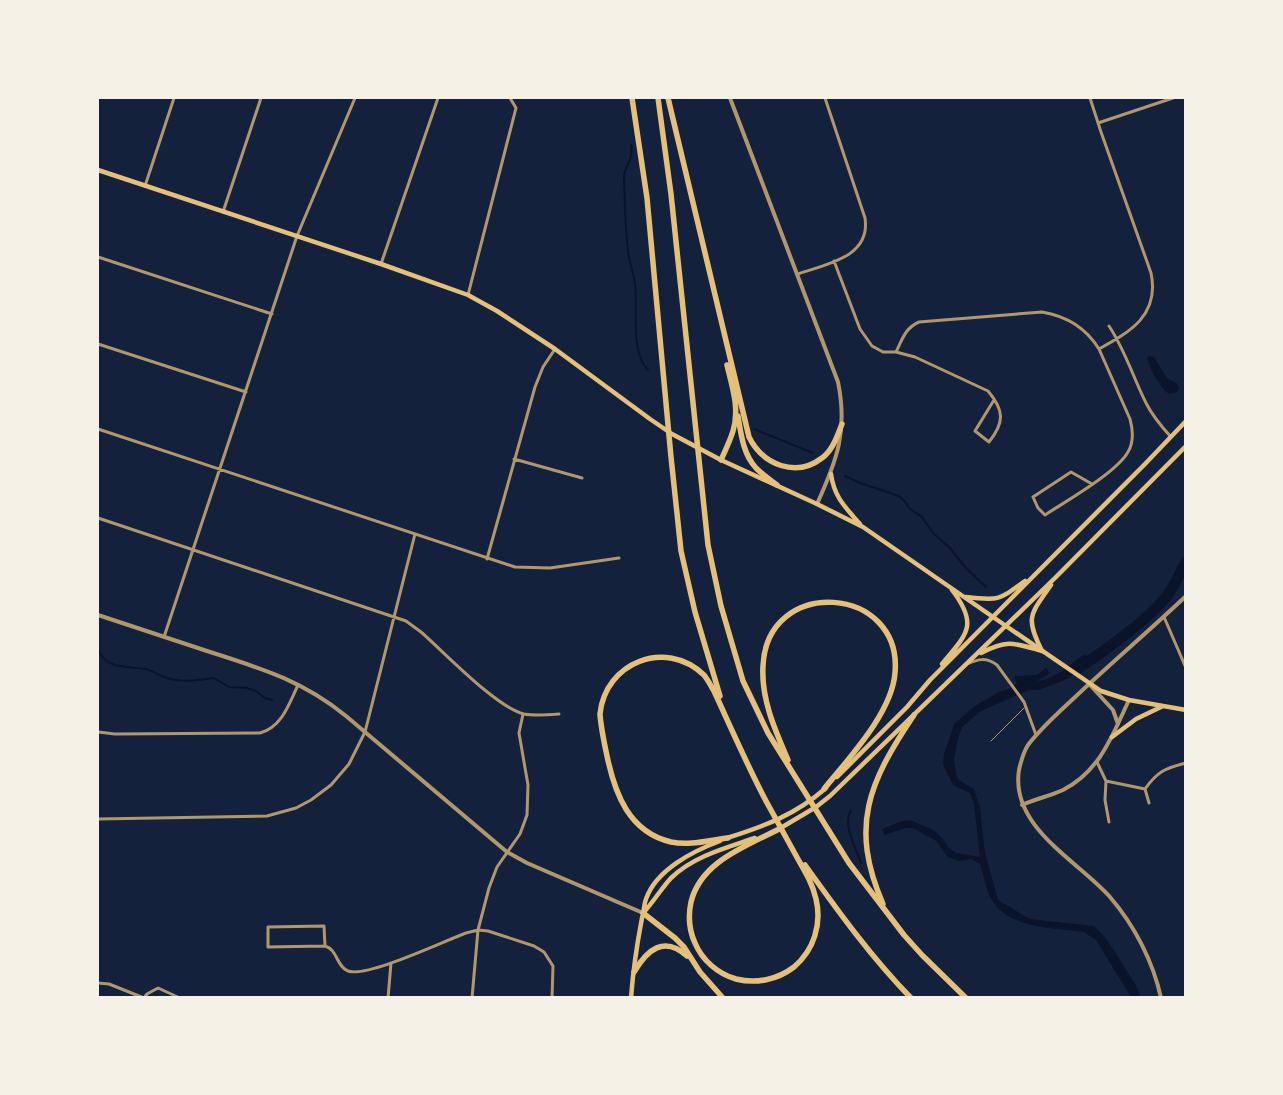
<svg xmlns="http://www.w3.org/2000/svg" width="1283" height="1095" font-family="Lato,sans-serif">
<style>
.water{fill:#0b132b}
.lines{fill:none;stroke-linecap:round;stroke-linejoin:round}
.stream{stroke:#0b132b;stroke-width:2}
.river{stroke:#0b132b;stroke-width:11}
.service{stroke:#b1986c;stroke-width:1}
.minor{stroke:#b1986c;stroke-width:3}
.tertiary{stroke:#b1986c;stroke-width:4}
.secondary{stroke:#e5c07b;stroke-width:4.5}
.primary{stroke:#e5c07b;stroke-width:4.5}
.motorway{stroke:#e5c07b;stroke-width:5.5}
</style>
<rect width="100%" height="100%" fill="#14213d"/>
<path class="water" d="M 1148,356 L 1154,357 L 1167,378 L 1178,384 L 1179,389 L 1176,393 L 1169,394 L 1165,391 L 1154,376 L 1147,359 Z
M 1085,654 L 1091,663 L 1065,680 L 1039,690 L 1029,690 L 981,711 L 962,727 L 958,738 L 954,759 L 956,774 L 959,780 L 974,789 L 980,808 L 985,853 L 998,900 L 1030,919 L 1094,926 L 1104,936 L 1117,955 L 1138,989 L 1140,997 L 1131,997 L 1096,940 L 1084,932 C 1056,928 1017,929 997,907 C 987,897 984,877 980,864 L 971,859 L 959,861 L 948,857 L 936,841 L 913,828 L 906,828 L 884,835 L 882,829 L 902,821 L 910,820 L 934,830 L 942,838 L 948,847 L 956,853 L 980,857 L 974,804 L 970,793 L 953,785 L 943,764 L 944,754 L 954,724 L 975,706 L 999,692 L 1012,688 L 1017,684 L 1014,678 L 1016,676 L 1037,675 L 1046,668 L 1050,673 L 1037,681 C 1057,679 1069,664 1085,654 Z"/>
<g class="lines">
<path class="stream" d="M 631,145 C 634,161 624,165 624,178 C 625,202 625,227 628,251 C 629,262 634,273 635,285 C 638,308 630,353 648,370
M 754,429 L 813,453
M 845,476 L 860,483 L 899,496 L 906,503 L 909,508 L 922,517 L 933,533 L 949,547 L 966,568 L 986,587
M 98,649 C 105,670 129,666 146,669 C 154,671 159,676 167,678 C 182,683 199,680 214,678 L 229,687 L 247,688 L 256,691 L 265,698 L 272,700
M 851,810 C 842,825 856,848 861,863"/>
<path class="river" d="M 1079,668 C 1104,651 1152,618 1169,593 C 1176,583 1180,572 1186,562"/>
<path class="service" d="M 991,741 L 1024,708"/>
<path class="minor" d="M 1098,123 L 1173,98
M 145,186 L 174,98
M 223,212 L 261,98
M 98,257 L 272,314
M 834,261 L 860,329 L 872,346 L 883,352 L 896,352 L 915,357 L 988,391 C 1004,410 1005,422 989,442 L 975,431 L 994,400
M 381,264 L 438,98
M 798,274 C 827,264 871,257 865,218 L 825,98
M 468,295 L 516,108 L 510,98
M 1109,326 C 1125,350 1133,377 1146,403 C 1152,415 1161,426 1171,437
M 98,344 L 246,392
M 896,352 C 902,340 905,328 919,322 L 1042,312 C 1066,316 1086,328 1099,349 C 1130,332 1160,315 1151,273 L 1101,132 L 1090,98
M 98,429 L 515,567 L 550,568 L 619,558
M 514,459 L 582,478
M 1092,484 L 1071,472 L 1033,497 L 1038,508 L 1045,515 C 1066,501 1116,473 1128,452 C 1134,442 1133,430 1130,419 L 1099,349
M 98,518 L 406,621 L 421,632 C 444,652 497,708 524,714 C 535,716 547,715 559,714
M 487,559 L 535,387 L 543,367 L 555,349
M 1164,617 L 1186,668
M 164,637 L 297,236 L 355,98
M 967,664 C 978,659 986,657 997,665 L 1024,702 L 1036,735
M 98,732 L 115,734 L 260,733 C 282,727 289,704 298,685
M 1097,762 L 1106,781 L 1105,800 L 1109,822
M 1106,781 L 1145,789
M 1149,803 L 1145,789 C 1157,772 1165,768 1186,763
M 98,819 L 267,816 L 296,808 L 311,800 L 331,785 L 349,764 L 365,732 L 415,534
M 325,946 L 324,926 L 268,927 L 268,947 L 325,946 C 338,950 336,966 348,971 C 367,978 444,941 466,933 L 478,930 L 488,931 L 534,946 L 544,952 L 553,966 L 552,998
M 98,983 L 109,984 L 144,998
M 144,998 L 147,994 L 158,988 L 180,998
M 388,998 L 391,963
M 472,998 L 478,930 L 489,888 L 497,867 L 520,834 L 527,815 L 528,785 L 519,733 L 523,714"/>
<path class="tertiary" d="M 730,98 L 838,382 C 848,431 837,460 817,504
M 98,615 C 134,627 171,639 207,651 C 260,668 302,680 346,716 L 507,852 L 527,863 L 643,913
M 1091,686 L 1113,710 L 1118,724
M 1022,805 C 1035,799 1050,796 1063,790 C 1100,771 1112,736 1129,700
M 1161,998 C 1153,961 1134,925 1110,897 C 1077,860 1010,827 1019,770 C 1021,761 1023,753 1028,745 C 1041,728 1058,713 1073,699 C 1110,664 1149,631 1186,596"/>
<path class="secondary" d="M 98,170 L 381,264 L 468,295 L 497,311 L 555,349 L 650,419 L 672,434 L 721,460
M 1006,626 L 1101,691 L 1129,700 L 1186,710
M 1112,737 L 1136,719 L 1161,707"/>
<path class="primary" d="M 721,460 L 817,504 L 863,527 L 1006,626
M 831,474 C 834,497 845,507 860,524
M 966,597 C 999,601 999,600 1025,581
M 1042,651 C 1025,617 1030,615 1051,585
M 981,653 C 1008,639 1014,643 1042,651
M 942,664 C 967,634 979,625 952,590
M 837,777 L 907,707 L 930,680 L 1145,464 L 1186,421
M 779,829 L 816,807 L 830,796 L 1056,577 L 1186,446
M 727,838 C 765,826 795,815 826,788
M 644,912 C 654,901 661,889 671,878 C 694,856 726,848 755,838
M 631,998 C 633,971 637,944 642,918 C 644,912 644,904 646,899 C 656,870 693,851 720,841"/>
<path class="motorway" d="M 632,98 L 647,198 L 671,457 L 681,551 L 695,612 L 720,696
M 658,98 L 671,194 L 708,545 L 721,606 L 743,681 L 768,733 L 849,863 L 904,935 L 922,955 L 966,998
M 668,98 L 749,437 C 763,465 796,478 822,458 C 833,450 837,436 842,424
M 738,416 C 741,434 743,454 756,468 C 762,474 770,480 777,485
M 721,460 C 725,451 730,441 733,431 C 740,409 732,386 727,365
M 788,760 C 775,730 761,699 763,666 C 767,575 903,585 895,673 C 892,713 848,759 824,789
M 728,838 C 710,840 690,846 671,842 C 629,832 615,794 607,756 C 604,742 601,728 600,714 C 605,663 665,638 704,675 C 708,680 711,686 714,691 C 731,728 747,765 766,801 C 777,821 788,841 799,861 C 806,873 813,885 816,899 C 822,924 814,950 794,967 C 777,980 756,984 736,979 C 718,974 702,960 695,943 C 689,930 688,916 691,902 C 701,861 747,846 781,828
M 805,865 C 838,911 871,957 911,998
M 883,904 C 849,826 869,782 914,715
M 643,913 L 675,938 L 684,947 L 700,972 L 723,998
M 634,972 C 647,950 664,935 687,956"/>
</g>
<rect width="1283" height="1095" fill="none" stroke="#f6f1e7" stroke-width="198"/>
</svg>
